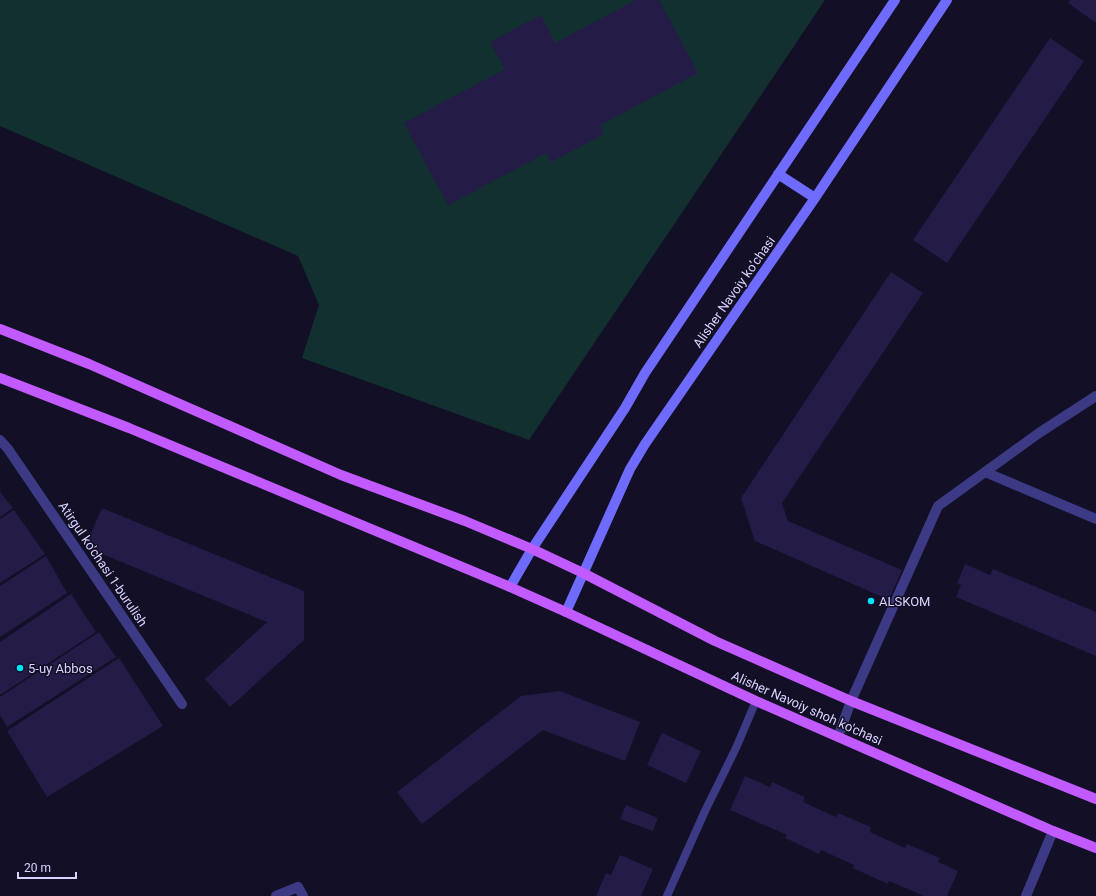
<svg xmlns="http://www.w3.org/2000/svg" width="1096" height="896" font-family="Roboto,sans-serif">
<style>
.green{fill:#12302f}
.building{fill:#241b47}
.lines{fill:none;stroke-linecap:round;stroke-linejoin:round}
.lane{stroke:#3d3a85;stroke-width:8}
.street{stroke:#3d3a85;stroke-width:10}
.secondary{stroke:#6f6bff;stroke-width:10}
.primary{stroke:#c25bff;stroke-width:10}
.poi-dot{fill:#00e5ff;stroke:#130f26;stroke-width:1.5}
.labels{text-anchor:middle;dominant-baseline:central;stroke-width:3;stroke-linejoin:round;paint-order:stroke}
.street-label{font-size:13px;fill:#d9d4ff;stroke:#130f26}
.poi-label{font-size:13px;fill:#d9d4ff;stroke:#130f26;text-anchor:start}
</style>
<rect width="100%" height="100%" fill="#130f26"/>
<path class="green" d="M 0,0 L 825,0 L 529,440 L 302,358 L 319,305 L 298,256 L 0,126 Z"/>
<path class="building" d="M 636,0 L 659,0 L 698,73 L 600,125 L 604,134 L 551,162 L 546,153 L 448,205 L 404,123 L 505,69 L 490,42 L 541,15 L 555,43 Z
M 1070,0 L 1096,0 L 1096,23 L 1068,3 Z
M 1050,38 L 1084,61 L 947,263 L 913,240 Z
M 891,272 L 923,293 L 782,503 L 788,521 L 902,570 L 889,600 L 755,541 L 741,498 Z
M 0,492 L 13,508 L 0,517 Z
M 102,508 L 304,591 L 304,640 L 230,707 L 205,679 L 267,622 L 85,547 Z
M 14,510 L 45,554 L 0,583 L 0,519 Z
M 46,556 L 67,593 L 0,637 L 0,586 Z
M 965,564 L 990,575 L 993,569 L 1096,612 L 1096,656 L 956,597 L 961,585 L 957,583 Z
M 71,594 L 96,632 L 0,695 L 0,642 Z
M 99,632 L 116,657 L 7,727 L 0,715 L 0,697 Z
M 119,658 L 163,726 L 47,797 L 7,731 Z
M 560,691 L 640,722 L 625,761 L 543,730 L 422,824 L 397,792 L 521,696 Z
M 662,733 L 701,751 L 686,783 L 647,765 Z
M 745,776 L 770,787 L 772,782 L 805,797 L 803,802 L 836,817 L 838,813 L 871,827 L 870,832 L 905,848 L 907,844 L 940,858 L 938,862 L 958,871 L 947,896 L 924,896 L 889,881 L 888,884 L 853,868 L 854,865 L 821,850 L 819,854 L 785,838 L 787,835 L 730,810 Z
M 626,805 L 658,818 L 653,831 L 620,819 Z
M 620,855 L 653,869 L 641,896 L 596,896 L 606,873 L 611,875 Z"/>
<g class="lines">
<path class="lane" d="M 667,896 L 705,811 L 736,748 L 756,701"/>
<path class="street" d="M 0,440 L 8,449 L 182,704
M 985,472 L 1096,519
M 838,737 L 851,701 L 938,506 L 1039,433 L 1096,396
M 276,896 L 298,887 L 303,896
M 1026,896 L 1053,831"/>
<path class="secondary" d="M 778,174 L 815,198
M 510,587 L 532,549 L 625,408 L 645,373 L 895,0
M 566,612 L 630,469 L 645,444 L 815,198 L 947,0"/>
<path class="primary" d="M 0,329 L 89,364 L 341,475 L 465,521 L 532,549 L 583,573 L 715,641 L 851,701 L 1096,799
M 0,378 L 129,428 L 510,587 L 566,612 L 756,701 L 1053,831 L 1096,848"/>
</g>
<g class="poi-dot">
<circle cx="871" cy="601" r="4"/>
<circle cx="20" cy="668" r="4"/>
</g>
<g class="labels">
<g class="street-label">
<text transform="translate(734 292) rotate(-55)">Alisher Navoiy ko’chasi</text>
<text transform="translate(103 564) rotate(56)">Atirgul ko'chasi 1-burulish</text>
<text transform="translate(807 708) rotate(24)">Alisher Navoiy shoh ko'chasi</text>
</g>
<g class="poi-label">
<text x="879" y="601">ALSKOM</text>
<text x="28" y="668">5-uy Abbos</text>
</g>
</g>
<path d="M18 872v6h58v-6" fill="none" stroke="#d9d4ff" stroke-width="2"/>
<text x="24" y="872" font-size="12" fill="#d9d4ff" stroke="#130f26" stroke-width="3" paint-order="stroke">20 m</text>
</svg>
